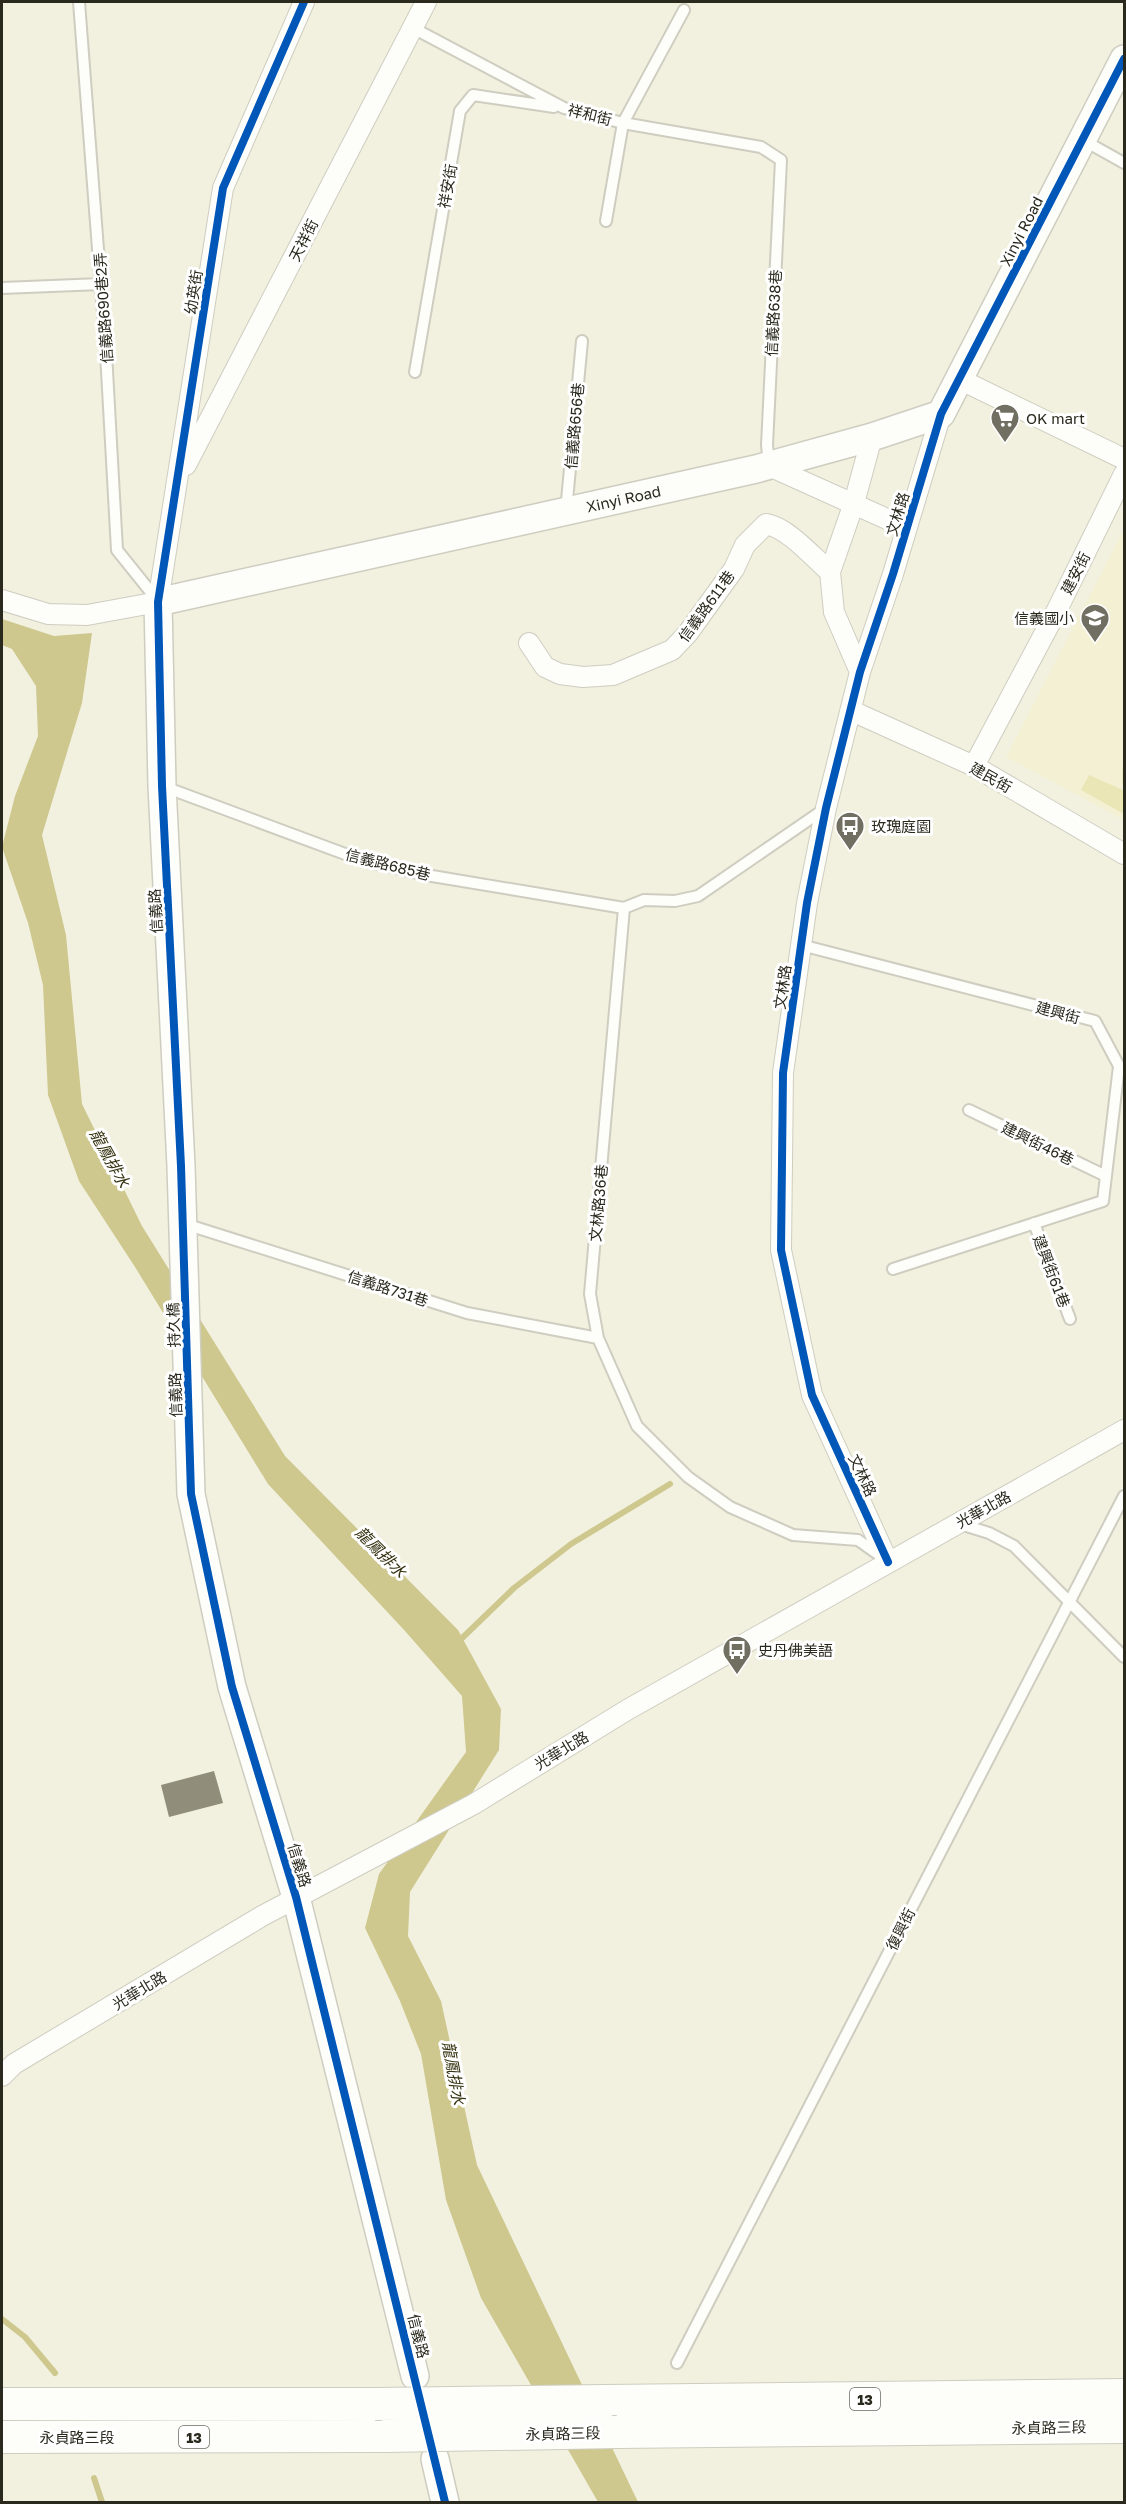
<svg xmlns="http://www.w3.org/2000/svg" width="1126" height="2504" font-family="'Golos Text','Noto Sans TC',sans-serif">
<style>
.built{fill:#f3f0d3}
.green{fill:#eae6b6}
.water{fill:#cec88e}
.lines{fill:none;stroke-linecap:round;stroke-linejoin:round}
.stream{stroke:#cec88e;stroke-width:6}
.building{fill:#908d7a}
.lane-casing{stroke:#cecdc0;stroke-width:14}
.street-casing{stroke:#cecdc0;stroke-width:22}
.secondary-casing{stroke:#cecdc0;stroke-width:30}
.primary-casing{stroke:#cecdc0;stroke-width:34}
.lane{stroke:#fdfdfa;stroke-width:10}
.street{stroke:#fdfdfa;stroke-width:20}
.secondary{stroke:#fdfdfa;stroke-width:27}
.primary{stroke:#fdfdfa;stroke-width:32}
.primary-bridge-casing{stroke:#cecdc0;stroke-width:34;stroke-linecap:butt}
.primary-bridge{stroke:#fdfdfa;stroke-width:32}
.cycleway-casing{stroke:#fff;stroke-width:11}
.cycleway{stroke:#0057b8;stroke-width:8}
.labels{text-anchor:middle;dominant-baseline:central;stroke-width:6;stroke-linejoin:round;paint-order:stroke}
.shield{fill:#fff;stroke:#6a6962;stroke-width:1.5}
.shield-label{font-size:14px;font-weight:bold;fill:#2a291e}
.street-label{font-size:15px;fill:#2a291e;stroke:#fff}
.poi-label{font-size:15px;fill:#2a291e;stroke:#fff;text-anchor:start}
.water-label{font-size:16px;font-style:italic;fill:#353210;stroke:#fff}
</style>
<rect width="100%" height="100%" fill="#f2f1e0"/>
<path class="built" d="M 1124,529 L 1124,820 L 1006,757 Z"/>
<path class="green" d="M 1124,756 L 1124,814 L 1081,790 L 1089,775 L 1123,790 L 1122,774 Z"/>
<path class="water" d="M 2,619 L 54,636 L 92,633 L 82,703 L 42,835 L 66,935 L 82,1104 L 142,1226 L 285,1456 L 458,1630 L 501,1709 L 499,1750 L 410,1892 L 408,1936 L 441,2001 L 477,2165 L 638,2502 L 598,2502 L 481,2298 L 446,2200 L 421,2054 L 400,2001 L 365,1928 L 379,1874 L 466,1752 L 462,1696 L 405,1631 L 268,1484 L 135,1267 L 79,1181 L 48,1095 L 43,985 L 28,923 L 2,847 L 15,796 L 38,736 L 36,686 L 12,649 L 2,645 Z"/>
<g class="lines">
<path class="stream" d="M 457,1643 L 514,1588 L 571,1544 L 670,1484
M 2,2319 L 25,2337 L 55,2373
M 94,2478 L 102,2502"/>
</g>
<path class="building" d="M 214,1771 L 223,1803 L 169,1817 L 161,1785 Z"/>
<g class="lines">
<g class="lane-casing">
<path id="lane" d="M 79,2 L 106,353 L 117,550 L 158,601
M 413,28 L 564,108 L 623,123 L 761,147 L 781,160 L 767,445 L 769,466
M 1083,140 L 1124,163
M 606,221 L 623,123 L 684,10
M 2,288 L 101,284
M 415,372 L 460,111 L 473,95 L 554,107
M 566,511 L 582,341
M 162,786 L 364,861 L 426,875 L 624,908
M 826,808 L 698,896 L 675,901 L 644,900 L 624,908 L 590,1294 L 598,1338 L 637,1426 L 688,1477 L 730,1507 L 793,1535 L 858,1540 L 882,1557
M 801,945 L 1095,1021 L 1119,1066 L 1103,1201 L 893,1269
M 969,1110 L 1106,1176
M 1034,1223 L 1070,1319
M 185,1224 L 467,1313 L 598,1338
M 957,1523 L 989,1533 L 1014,1546 L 1124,1657
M 677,2363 L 1124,1496"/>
</g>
<g class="street-casing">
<path id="street" d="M 959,379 L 1124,459
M 186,465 L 426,2
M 769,466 L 907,528
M 2,600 L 48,614 L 87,615 L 158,602 L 223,188 L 304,2
M 529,643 L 545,667 L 560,674 L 583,677 L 613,675 L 672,650 L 688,633 L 734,569 L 745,545 L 766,524 C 787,527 814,558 830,572
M 860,672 L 834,612 L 830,572 L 854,503 L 872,437
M 852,711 L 974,766 L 1124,854
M 974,766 L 1057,610 L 1124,474
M 888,1562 L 812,1395 L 781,1250 L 783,1073 L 807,903 L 826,808 L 860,672 L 893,574 L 941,414
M 2,2076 L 14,2064 L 262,1916 L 474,1804 L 627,1710 L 1124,1430"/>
</g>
<g class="secondary-casing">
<g id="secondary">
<path id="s1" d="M 415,2376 L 296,1897 L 232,1687 L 191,1494 L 181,1166 L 162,786 L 158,602 L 756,469 L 872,437 L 941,414 L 1124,59"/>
<path d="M 435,2459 L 445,2502"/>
</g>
</g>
<g class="primary-casing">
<path id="primary" d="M 605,2401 L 1124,2395
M 2,2404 L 375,2404
M 617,2432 L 1124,2427
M 2,2437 L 386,2436"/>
</g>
<use href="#lane" class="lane"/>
<use href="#street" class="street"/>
<use href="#secondary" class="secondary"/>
<use href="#primary" class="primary"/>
<g class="primary-bridge-casing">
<path id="primary-bridge" d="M 375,2404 L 605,2401
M 386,2436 L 617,2432"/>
</g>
<use href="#primary-bridge" class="primary-bridge"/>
<g class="cycleway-casing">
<path id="cycleway" d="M 304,2 L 223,188 L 158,602 L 162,786 L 181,1166 L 191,1494 L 232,1687 L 296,1897 L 445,2502
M 888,1562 L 812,1395 L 781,1250 L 783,1073 L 807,903 L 826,808 L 860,672 L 893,574 L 941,414 L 1124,59"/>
</g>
<use href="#cycleway" class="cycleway"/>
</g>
<defs>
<g id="supermarket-pin" transform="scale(1.5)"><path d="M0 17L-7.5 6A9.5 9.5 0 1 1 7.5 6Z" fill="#706f62" stroke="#fff"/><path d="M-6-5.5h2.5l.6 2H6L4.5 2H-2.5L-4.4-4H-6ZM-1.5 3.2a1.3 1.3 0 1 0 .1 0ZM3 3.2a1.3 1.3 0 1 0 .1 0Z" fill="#fff"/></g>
<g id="school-pin" transform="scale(1.5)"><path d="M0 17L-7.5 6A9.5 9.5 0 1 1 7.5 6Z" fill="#706f62" stroke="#fff"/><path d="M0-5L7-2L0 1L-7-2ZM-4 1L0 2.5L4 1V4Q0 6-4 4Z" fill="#fff"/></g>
<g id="bus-pin" transform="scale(1.5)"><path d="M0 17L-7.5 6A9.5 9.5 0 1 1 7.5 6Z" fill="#706f62" stroke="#fff"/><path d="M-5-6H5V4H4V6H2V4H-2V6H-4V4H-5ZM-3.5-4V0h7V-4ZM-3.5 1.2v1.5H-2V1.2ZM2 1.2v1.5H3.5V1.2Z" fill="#fff"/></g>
</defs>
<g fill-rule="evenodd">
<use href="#supermarket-pin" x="1005" y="418"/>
<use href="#school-pin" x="1095" y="618"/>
<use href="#bus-pin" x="850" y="826"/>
<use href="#bus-pin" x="737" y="1650"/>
</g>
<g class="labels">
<g class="shield">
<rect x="850" y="2388" width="30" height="22" rx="4.5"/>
<rect x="179" y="2426" width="30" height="22" rx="4.5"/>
</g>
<g class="shield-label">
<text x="865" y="2399">13</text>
<text x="194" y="2437">13</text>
</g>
<g class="street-label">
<text transform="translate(590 114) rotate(14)">祥和街</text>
<text transform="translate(447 186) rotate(-80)">祥安街</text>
<text transform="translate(1021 231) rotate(-63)">Xinyi Road</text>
<text transform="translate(303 240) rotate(-63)">天祥街</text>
<text transform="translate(193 292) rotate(-81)">幼英街</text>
<text transform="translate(103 308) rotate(-94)">信義路690巷2弄</text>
<text transform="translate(773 313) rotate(-87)">信義路638巷</text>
<text transform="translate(574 426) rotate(-85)">信義路656巷</text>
<text stroke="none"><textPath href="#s1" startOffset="2280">Xinyi Road</textPath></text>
<text transform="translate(897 514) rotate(-73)">文林路</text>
<text transform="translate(1075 573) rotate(-63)">建安街</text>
<text transform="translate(706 606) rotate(-54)">信義路611巷</text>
<text transform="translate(991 777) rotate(29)">建民街</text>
<text transform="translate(388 864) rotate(14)">信義路685巷</text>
<text transform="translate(155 911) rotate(-93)">信義路</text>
<text transform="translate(782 987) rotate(-82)">文林路</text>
<text transform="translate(1058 1012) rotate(15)">建興街</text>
<text transform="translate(1038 1143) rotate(26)">建興街46巷</text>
<text transform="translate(598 1203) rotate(-85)">文林路36巷</text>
<text transform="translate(1052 1271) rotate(69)">建興街61巷</text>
<text transform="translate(388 1288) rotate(18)">信義路731巷</text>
<text transform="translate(173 1325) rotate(-92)">持久橋</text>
<text transform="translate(175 1395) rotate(-92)">信義路</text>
<text transform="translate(863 1475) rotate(65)">文林路</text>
<text transform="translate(983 1509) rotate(-29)">光華北路</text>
<text transform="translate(561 1750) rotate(-31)">光華北路</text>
<text transform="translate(300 1865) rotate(73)">信義路</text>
<text transform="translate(900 1929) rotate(-63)">復興街</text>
<text transform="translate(139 1990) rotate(-31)">光華北路</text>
<text transform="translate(419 2336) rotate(76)">信義路</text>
<text transform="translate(1049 2427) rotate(-1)">永貞路三段</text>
<text transform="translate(563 2433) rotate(-1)">永貞路三段</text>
<text x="77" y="2437">永貞路三段</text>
</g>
<g class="poi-label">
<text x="1026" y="418">OK mart</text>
<text x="1074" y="618" text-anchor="end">信義國小</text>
<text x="871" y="826">玫瑰庭園</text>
<text x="758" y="1650">史丹佛美語</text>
</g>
<g class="water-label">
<text transform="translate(110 1158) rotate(61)">龍鳳排水</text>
<text transform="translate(381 1552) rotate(45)">龍鳳排水</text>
<text transform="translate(454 2073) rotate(80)">龍鳳排水</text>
</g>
</g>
<rect width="1126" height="2504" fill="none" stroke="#2a291e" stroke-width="6"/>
</svg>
